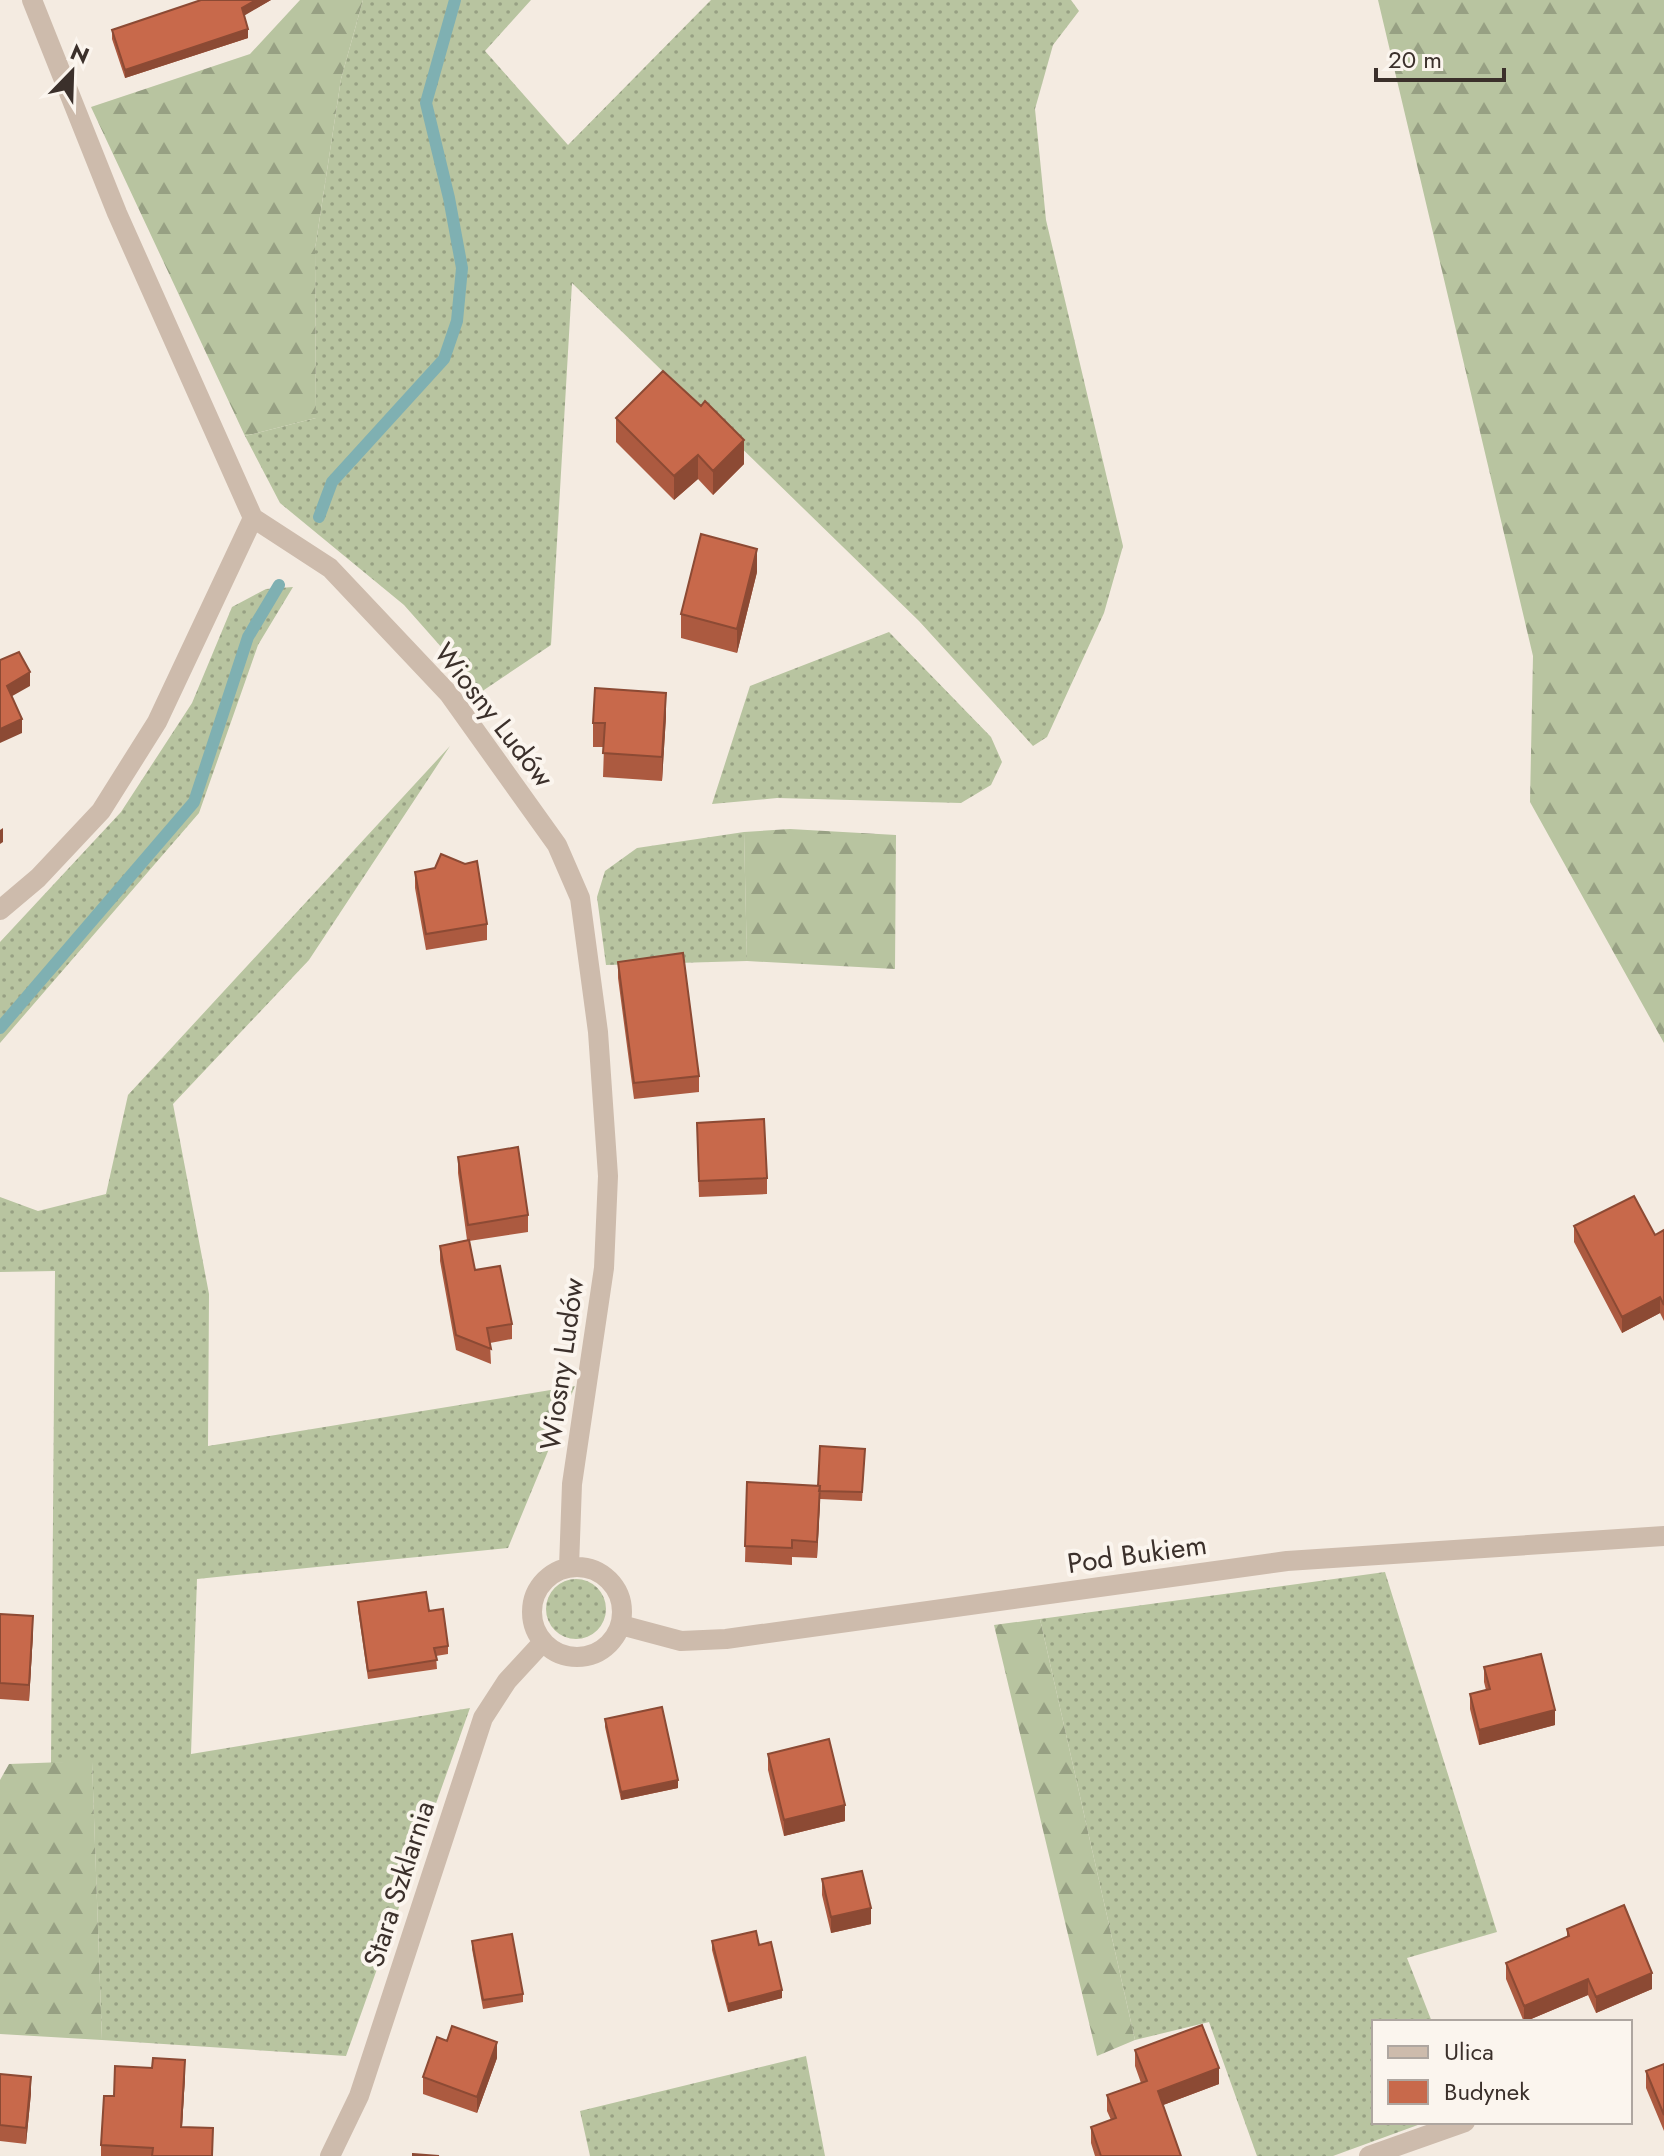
<svg xmlns="http://www.w3.org/2000/svg" width="1664" height="2156" font-family="Jost,sans-serif">
<style>
.grass{fill:url(#grass-dots)}
.forest{fill:url(#forest-firs)}
.lines{fill:none;stroke-linecap:round;stroke-linejoin:round}
.stream{stroke:#7fb0b2;stroke-width:12}
.minor{stroke:#cdbbac;stroke-width:20}
.wall{fill:#ac5a40}
.shaded-wall{fill:#8c4a34}
.building{fill:#c8694b;stroke:#8c4a34;stroke-width:2}
.labels{text-anchor:middle;dominant-baseline:central;stroke-width:8;stroke-linejoin:round;paint-order:stroke}
.street-label{font-size:28px;fill:#3b302b;stroke:#fbf5ee}
</style>
<defs>
<pattern id="grass-dots" width="8" height="8" patternUnits="userSpaceOnUse" patternTransform="scale(2)"><rect width="8" height="8" fill="#b8c4a0"/><path d="M2 2h.1M6 6h.1" fill="none" stroke="#97a083" stroke-width="1.8" stroke-linecap="round"/></pattern>
<pattern id="forest-firs" width="22" height="20" patternUnits="userSpaceOnUse" patternTransform="scale(2)"><rect width="22" height="20" fill="#b8c4a0"/><path d="M5 1l3.5 6h-7zM16 11l3.5 6h-7z" fill="#97a083"/></pattern>
</defs>
<rect width="100%" height="100%" fill="#f4ebe1"/>
<path class="grass" d="M 363,0 L 531,0 L 485,51 L 568,145 L 711,0 L 1071,0 L 1079,11 L 1053,45 L 1035,109 L 1046,220 L 1123,546 L 1104,613 L 1047,737 L 1033,746 L 919,621 L 572,283 L 551,645 L 481,692 L 404,605 L 280,503 L 245,436 L 316,418 L 315,249 L 341,79 Z
M 293,587 L 258,645 L 199,813 L 0,1043 L 0,942 L 121,812 L 192,703 L 232,607 L 266,589 Z
M 889,632 L 991,737 L 1002,762 L 991,785 L 961,803 L 777,798 L 712,804 L 750,686 Z
M 450,746 L 309,960 L 173,1104 L 209,1294 L 208,1446 L 575,1386 L 508,1548 L 197,1579 L 191,1754 L 470,1708 L 346,2056 L 102,2040 L 92,1762 L 51,1763 L 55,1271 L 0,1272 L 0,1197 L 38,1211 L 106,1194 L 128,1095 Z
M 744,832 L 747,961 L 606,965 L 597,897 L 605,871 L 637,848 Z
M 1385,1572 L 1497,1932 L 1407,1958 L 1432,2022 L 1374,2022 L 1374,2122 L 1426,2122 L 1333,2156 L 1257,2156 L 1209,2022 L 1135,2040 L 1040,1619 Z
M546 1609a30 30 0 1 1 60 0a30 30 0 1 1-60 0Z
M 806,2056 L 825,2156 L 590,2156 L 580,2111 Z"/>
<path class="forest" d="M 300,0 L 363,0 L 341,79 L 315,249 L 316,418 L 245,436 L 91,107 L 250,54 Z
M 1378,0 L 1664,0 L 1664,1043 L 1530,802 L 1533,656 Z
M 790,829 L 896,835 L 895,969 L 747,961 L 744,832 Z
M 1040,1619 L 1135,2040 L 1097,2056 L 994,1625 Z
M 92,1761 L 102,2040 L 0,2034 L 0,1780 L 9,1764 Z"/>
<g class="lines">
<path class="stream" d="M 319,517 L 332,482 L 444,359 L 457,321 L 462,268 L 449,198 L 426,103 L 455,0
M 0,1028 L 194,802 L 248,637 L 279,585"/>
<path class="minor" d="M 32,0 L 117,213 L 253,518 L 330,568 L 449,694 L 557,845 L 580,898 L 598,1032 L 608,1176 L 604,1268 L 572,1484 L 569,1567
M 0,910 L 38,878 L 101,811 L 157,722 L 253,518
M532 1612a45 45 0 1 1 90 0a45 45 0 1 1-90 0Z
M 621,1625 L 681,1641 L 726,1639 L 1287,1561 L 1664,1536
M 330,2156 L 359,2096 L 483,1718 L 507,1681 L 543,1642
M 1369,2156 L 1465,2122"/>
</g>
<path class="wall" d="M 201,0 L 271,0 L 244,15 L 248,38 L 125,78 L 112,39 L 112,30 Z
M 616,418 L 744,464 L 713,495 L 698,479 L 674,500 L 616,442 Z
M 757,572 L 737,653 L 681,638 L 681,614 Z
M 666,716 L 662,781 L 603,777 L 604,747 L 593,747 L 593,723 Z
M 435,868 L 487,924 L 487,940 L 426,950 L 415,888 L 415,872 Z
M 618,962 L 699,1076 L 699,1092 L 634,1099 L 618,978 Z
M 697,1139 L 767,1178 L 767,1194 L 699,1197 Z
M 458,1157 L 528,1215 L 528,1232 L 469,1241 L 475,1270 L 512,1324 L 512,1339 L 490,1343 L 491,1364 L 456,1350 L 440,1261 L 440,1246 L 467,1240 L 458,1173 Z
M 1574,1226 L 1655,1235 L 1664,1230 L 1664,1321 L 1660,1313 L 1622,1333 L 1574,1242 Z
M 865,1449 L 862,1501 L 820,1499 L 817,1558 L 792,1557 L 792,1565 L 745,1562 L 747,1482 L 818,1486 Z
M 358,1602 L 429,1611 L 448,1646 L 448,1654 L 436,1656 L 437,1669 L 368,1679 L 358,1610 Z
M 0,1614 L 33,1633 L 29,1701 L 0,1699 Z
M 1484,1667 L 1555,1725 L 1479,1745 L 1470,1709 L 1470,1694 L 1486,1690 L 1484,1682 Z
M 605,1719 L 678,1788 L 621,1800 L 605,1727 Z
M 768,1754 L 845,1821 L 784,1836 L 768,1770 Z
M 822,1879 L 871,1924 L 831,1933 L 822,1895 Z
M 1567,1929 L 1652,1989 L 1596,2013 L 1588,1995 L 1524,2022 L 1506,1979 L 1506,1963 L 1567,1937 Z
M 472,1941 L 523,1994 L 523,2002 L 483,2009 L 472,1949 Z
M 712,1941 L 759,1945 L 782,1998 L 728,2012 L 712,1950 Z
M 1135,2050 L 1219,2084 L 1163,2105 L 1181,2156 L 1095,2156 L 1091,2143 L 1091,2127 L 1111,2120 L 1107,2111 L 1107,2095 L 1141,2083 L 1135,2066 Z
M 497,2058 L 477,2113 L 423,2094 L 423,2077 Z
M 1664,2064 L 1664,2131 L 1646,2088 L 1646,2071 Z
M 0,2074 L 31,2093 L 26,2144 L 0,2141 Z
M 185,2076 L 182,2127 L 213,2128 L 213,2156 L 101,2156 L 101,2145 L 114,2096 Z"/>
<path class="shaded-wall" d="M 256,0 L 271,0 L 242,17 L 242,8 Z
M 248,29 L 248,38 L 125,78 L 125,70 Z
M 744,440 L 744,464 L 713,495 L 713,471 Z
M 698,455 L 698,479 L 674,500 L 674,476 Z
M 757,549 L 757,572 L 737,653 L 737,629 Z
M 30,672 L 30,686 L 7,699 L 7,686 Z
M 666,693 L 666,716 L 662,781 L 662,757 Z
M 22,719 L 22,733 L 0,743 L 0,729 Z
M 3,828 L 3,842 L 0,844 L 0,830 Z
M 1660,1297 L 1660,1313 L 1622,1333 L 1622,1317 Z
M 820,1486 L 820,1502 L 817,1558 L 817,1542 Z
M 33,1616 L 33,1633 L 29,1701 L 29,1685 Z
M 1555,1710 L 1555,1725 L 1479,1745 L 1479,1730 Z
M 678,1780 L 678,1788 L 621,1800 L 621,1792 Z
M 845,1805 L 845,1821 L 784,1836 L 784,1820 Z
M 871,1908 L 871,1924 L 831,1933 L 831,1917 Z
M 1652,1973 L 1652,1989 L 1596,2013 L 1596,1997 Z
M 1588,1979 L 1588,1995 L 1524,2022 L 1524,2006 Z
M 782,1990 L 782,1998 L 728,2012 L 728,2004 Z
M 497,2042 L 497,2058 L 477,2113 L 477,2097 Z
M 185,2060 L 185,2076 L 181,2143 L 181,2127 Z
M 1219,2068 L 1219,2084 L 1158,2107 L 1158,2091 Z
M 31,2077 L 31,2093 L 26,2144 L 26,2128 Z"/>
<path class="building" d="M 201,0 L 256,0 L 242,8 L 248,29 L 125,70 L 112,30 Z
M 663,371 L 701,406 L 705,401 L 744,440 L 713,471 L 698,455 L 674,476 L 616,418 Z
M 701,534 L 757,549 L 737,629 L 681,614 Z
M 19,652 L 30,672 L 7,686 L 22,719 L 0,729 L 0,660 Z
M 595,688 L 666,693 L 662,757 L 603,753 L 605,723 L 593,723 Z
M 441,854 L 465,864 L 477,861 L 487,924 L 426,934 L 415,872 L 435,868 Z
M 683,953 L 699,1076 L 634,1083 L 618,962 Z
M 764,1119 L 767,1178 L 699,1181 L 697,1123 Z
M 518,1147 L 528,1215 L 468,1225 L 458,1157 Z
M 1634,1196 L 1655,1235 L 1664,1230 L 1664,1305 L 1660,1297 L 1622,1317 L 1574,1226 Z
M 469,1240 L 475,1270 L 500,1266 L 512,1324 L 487,1328 L 491,1349 L 456,1335 L 440,1246 Z
M 820,1446 L 865,1449 L 862,1492 L 819,1491 L 820,1486 L 818,1486 Z
M 747,1482 L 820,1486 L 817,1542 L 792,1540 L 792,1548 L 745,1546 Z
M 426,1592 L 429,1611 L 443,1609 L 448,1646 L 434,1648 L 437,1660 L 368,1671 L 358,1602 Z
M 0,1614 L 33,1616 L 29,1685 L 0,1683 Z
M 1541,1654 L 1555,1710 L 1479,1730 L 1470,1694 L 1490,1689 L 1484,1667 Z
M 662,1707 L 678,1780 L 621,1792 L 605,1719 Z
M 829,1739 L 845,1805 L 784,1820 L 768,1754 Z
M 862,1871 L 871,1908 L 831,1917 L 822,1879 Z
M 1624,1905 L 1652,1973 L 1596,1997 L 1588,1979 L 1524,2006 L 1506,1963 L 1569,1936 L 1567,1929 Z
M 756,1931 L 759,1945 L 771,1942 L 782,1990 L 728,2004 L 712,1941 Z
M 512,1934 L 523,1994 L 483,2000 L 472,1941 Z
M 1202,2025 L 1219,2068 L 1158,2091 L 1181,2156 L 1101,2156 L 1091,2127 L 1116,2118 L 1107,2095 L 1147,2081 L 1135,2050 Z
M 452,2026 L 497,2042 L 477,2097 L 423,2077 L 437,2037 L 447,2041 Z
M 153,2058 L 185,2060 L 181,2127 L 213,2128 L 212,2156 L 152,2156 L 153,2148 L 101,2145 L 104,2096 L 114,2096 L 115,2066 L 152,2068 Z
M 1664,2064 L 1664,2115 L 1646,2071 Z
M 0,2074 L 31,2077 L 26,2128 L 0,2125 Z
M 413,2154 L 439,2156 L 413,2156 Z"/>
<g class="labels">
<g class="street-label">
<text transform="translate(494 715) rotate(52)">Wiosny Ludów</text>
<text transform="translate(562 1364) rotate(-82)">Wiosny Ludów</text>
<text transform="translate(1137 1554) rotate(-8)">Pod Bukiem</text>
<text transform="translate(399 1884) rotate(-72)">Stara Szklarnia</text>
</g>
</g>
<rect x="1372" y="2020" width="260" height="104" fill="#fbf5ee" stroke="#aea6a0" stroke-width="2"/>
<rect x="1388" y="2046" width="40" height="12" fill="#cdbbac" stroke="#aea6a0" stroke-width="2"/>
<text x="1444" y="2060" font-size="24" fill="#3b302b">Ulica</text>
<rect x="1388" y="2080" width="40" height="24" fill="#c8694b" stroke="#aea6a0" stroke-width="2"/>
<text x="1444" y="2100" font-size="24" fill="#3b302b">Budynek</text>
<g transform="translate(72 72) rotate(23)" stroke="#fbf5ee" stroke-width="6" paint-order="stroke">
<path d="M0-6L14 30L0 20L-14 30Z" fill="#3b302b"/>
<text y="-12" font-size="22" font-weight="bold" text-anchor="middle" fill="#3b302b">N</text>
</g>
<path d="M1376 68v12h128v-12" fill="none" stroke="#3b302b" stroke-width="4"/>
<text x="1388" y="68" font-size="24" fill="#3b302b" stroke="#fbf5ee" stroke-width="6" paint-order="stroke">20 m</text>
</svg>
